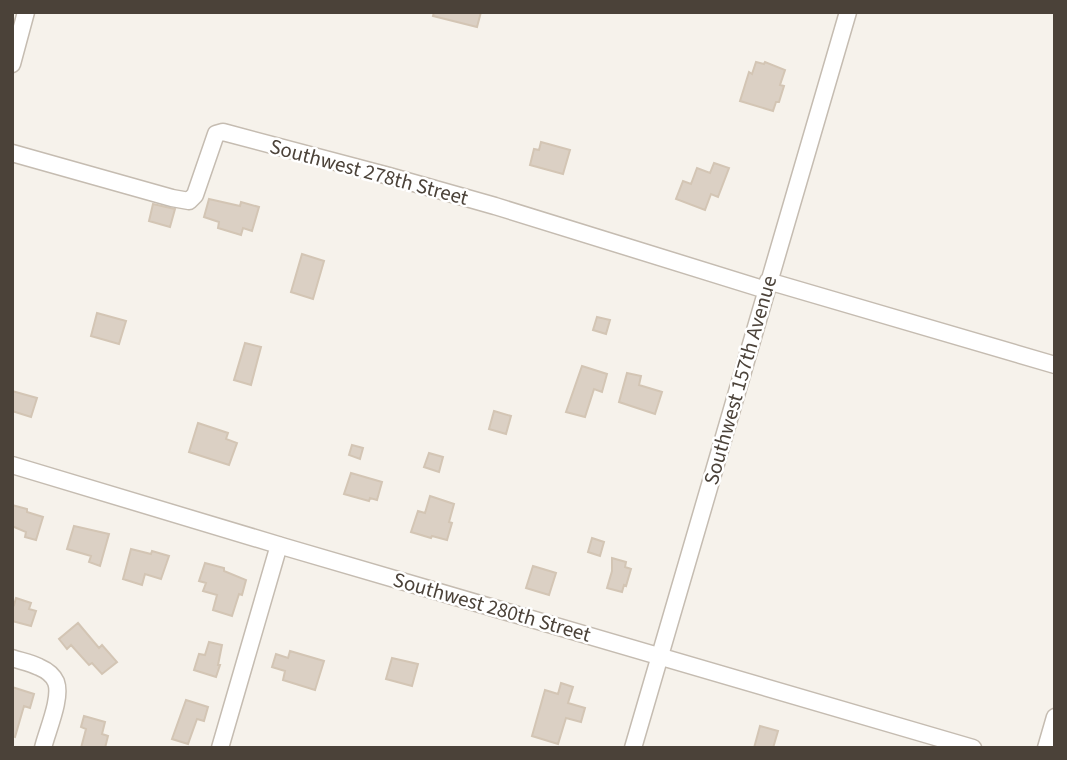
<svg xmlns="http://www.w3.org/2000/svg" width="1067" height="760" font-family="'Source Sans 3',sans-serif">
<style>
.building{fill:#dbd0c4;stroke:#d3c5b4;stroke-width:2}
.lines{fill:none;stroke-linecap:round;stroke-linejoin:round}
.minor-casing{stroke:#c5bcb1;stroke-width:19}
.minor{stroke:#fff;stroke-width:16}
.labels{text-anchor:middle;dominant-baseline:central;stroke-width:5;stroke-linejoin:round;paint-order:stroke}
.street-label{font-size:21px;fill:#4b4239;stroke:#fff}
</style>
<rect width="100%" height="100%" fill="#f6f2eb"/>
<path class="building" d="M 434,12 L 481,12 L 477,27 L 433,16 Z
M 756,62 L 764,64 L 765,62 L 785,70 L 780,85 L 784,86 L 779,102 L 776,102 L 773,111 L 740,101 L 749,72 L 752,74 Z
M 541,142 L 570,150 L 563,174 L 530,165 L 534,149 L 539,150 Z
M 714,163 L 729,168 L 718,197 L 711,194 L 705,210 L 676,199 L 683,181 L 691,184 L 697,168 L 710,173 Z
M 209,199 L 240,206 L 241,202 L 259,207 L 252,231 L 243,228 L 241,235 L 218,228 L 219,222 L 204,217 Z
M 153,204 L 175,209 L 170,227 L 149,221 Z
M 302,254 L 324,261 L 313,299 L 291,292 Z
M 97,313 L 126,321 L 119,344 L 91,336 Z
M 597,317 L 610,320 L 606,334 L 593,330 Z
M 245,343 L 261,347 L 251,385 L 234,380 Z
M 582,366 L 607,374 L 602,392 L 594,389 L 585,417 L 566,412 Z
M 627,373 L 641,376 L 639,385 L 662,392 L 655,414 L 619,402 Z
M 12,391 L 37,398 L 31,417 L 12,411 Z
M 494,411 L 511,416 L 506,434 L 489,429 Z
M 198,423 L 228,433 L 226,439 L 237,443 L 229,465 L 189,452 Z
M 352,445 L 363,448 L 360,459 L 349,455 Z
M 429,453 L 443,457 L 439,472 L 424,467 Z
M 351,473 L 382,482 L 377,500 L 370,498 L 369,501 L 344,494 Z
M 430,496 L 454,504 L 449,522 L 452,523 L 447,540 L 432,536 L 431,538 L 411,532 L 418,511 L 425,513 Z
M 12,505 L 27,509 L 27,512 L 43,517 L 36,540 L 25,537 L 26,532 L 12,526 Z
M 74,526 L 109,534 L 100,566 L 89,562 L 91,556 L 67,549 Z
M 592,538 L 604,542 L 600,556 L 588,552 Z
M 131,549 L 151,554 L 152,551 L 169,556 L 161,579 L 145,574 L 142,585 L 123,579 Z
M 612,558 L 626,562 L 625,567 L 631,569 L 626,586 L 624,585 L 622,592 L 607,588 L 612,571 Z
M 205,563 L 224,568 L 224,571 L 246,580 L 242,595 L 239,594 L 232,616 L 213,610 L 217,595 L 203,591 L 206,583 L 199,581 Z
M 533,566 L 556,573 L 549,595 L 526,588 Z
M 16,598 L 31,603 L 29,609 L 36,611 L 31,626 L 12,621 L 12,604 L 14,605 Z
M 78,623 L 99,648 L 102,645 L 117,662 L 102,674 L 92,663 L 89,665 L 71,645 L 67,649 L 59,639 Z
M 209,642 L 222,645 L 218,665 L 220,665 L 216,677 L 194,670 L 199,654 L 205,655 Z
M 290,651 L 324,661 L 315,690 L 283,680 L 285,671 L 272,667 L 276,654 L 288,658 Z
M 392,658 L 418,664 L 412,686 L 386,679 Z
M 561,683 L 573,687 L 568,703 L 585,708 L 581,722 L 566,718 L 558,744 L 532,736 L 545,690 L 558,694 Z
M 12,687 L 34,694 L 30,708 L 24,706 L 15,737 L 12,736 Z
M 186,700 L 208,707 L 204,721 L 197,719 L 188,744 L 172,739 Z
M 84,716 L 105,722 L 102,734 L 108,736 L 105,748 L 81,748 L 86,729 L 81,727 Z
M 760,726 L 778,731 L 773,748 L 754,748 Z"/>
<g class="lines">
<g class="minor-casing">
<path id="minor" d="M 12,64 L 26,12
M 12,153 L 172,198 L 189,201 L 195,195 L 216,134 L 223,132 L 389,176 L 495,206 L 766,290
M 768,281 L 1055,365
M 12,465 L 285,547 L 973,748
M 12,658 C 21,661 31,663 39,667 C 46,670 53,675 56,682 C 62,698 47,731 43,748
M 220,748 L 279,545
M 633,748 L 848,12
M 1046,748 L 1055,717"/>
</g>
<use href="#minor" class="minor"/>
</g>
<g class="labels">
<g class="street-label">
<text transform="translate(369 172) rotate(15)">Southwest 278th Street</text>
<text transform="translate(740 380) rotate(-74)">Southwest 157th Avenue</text>
<text transform="translate(492 607) rotate(16)">Southwest 280th Street</text>
</g>
</g>
<rect width="1067" height="760" fill="none" stroke="#4b4239" stroke-width="28"/>
</svg>
